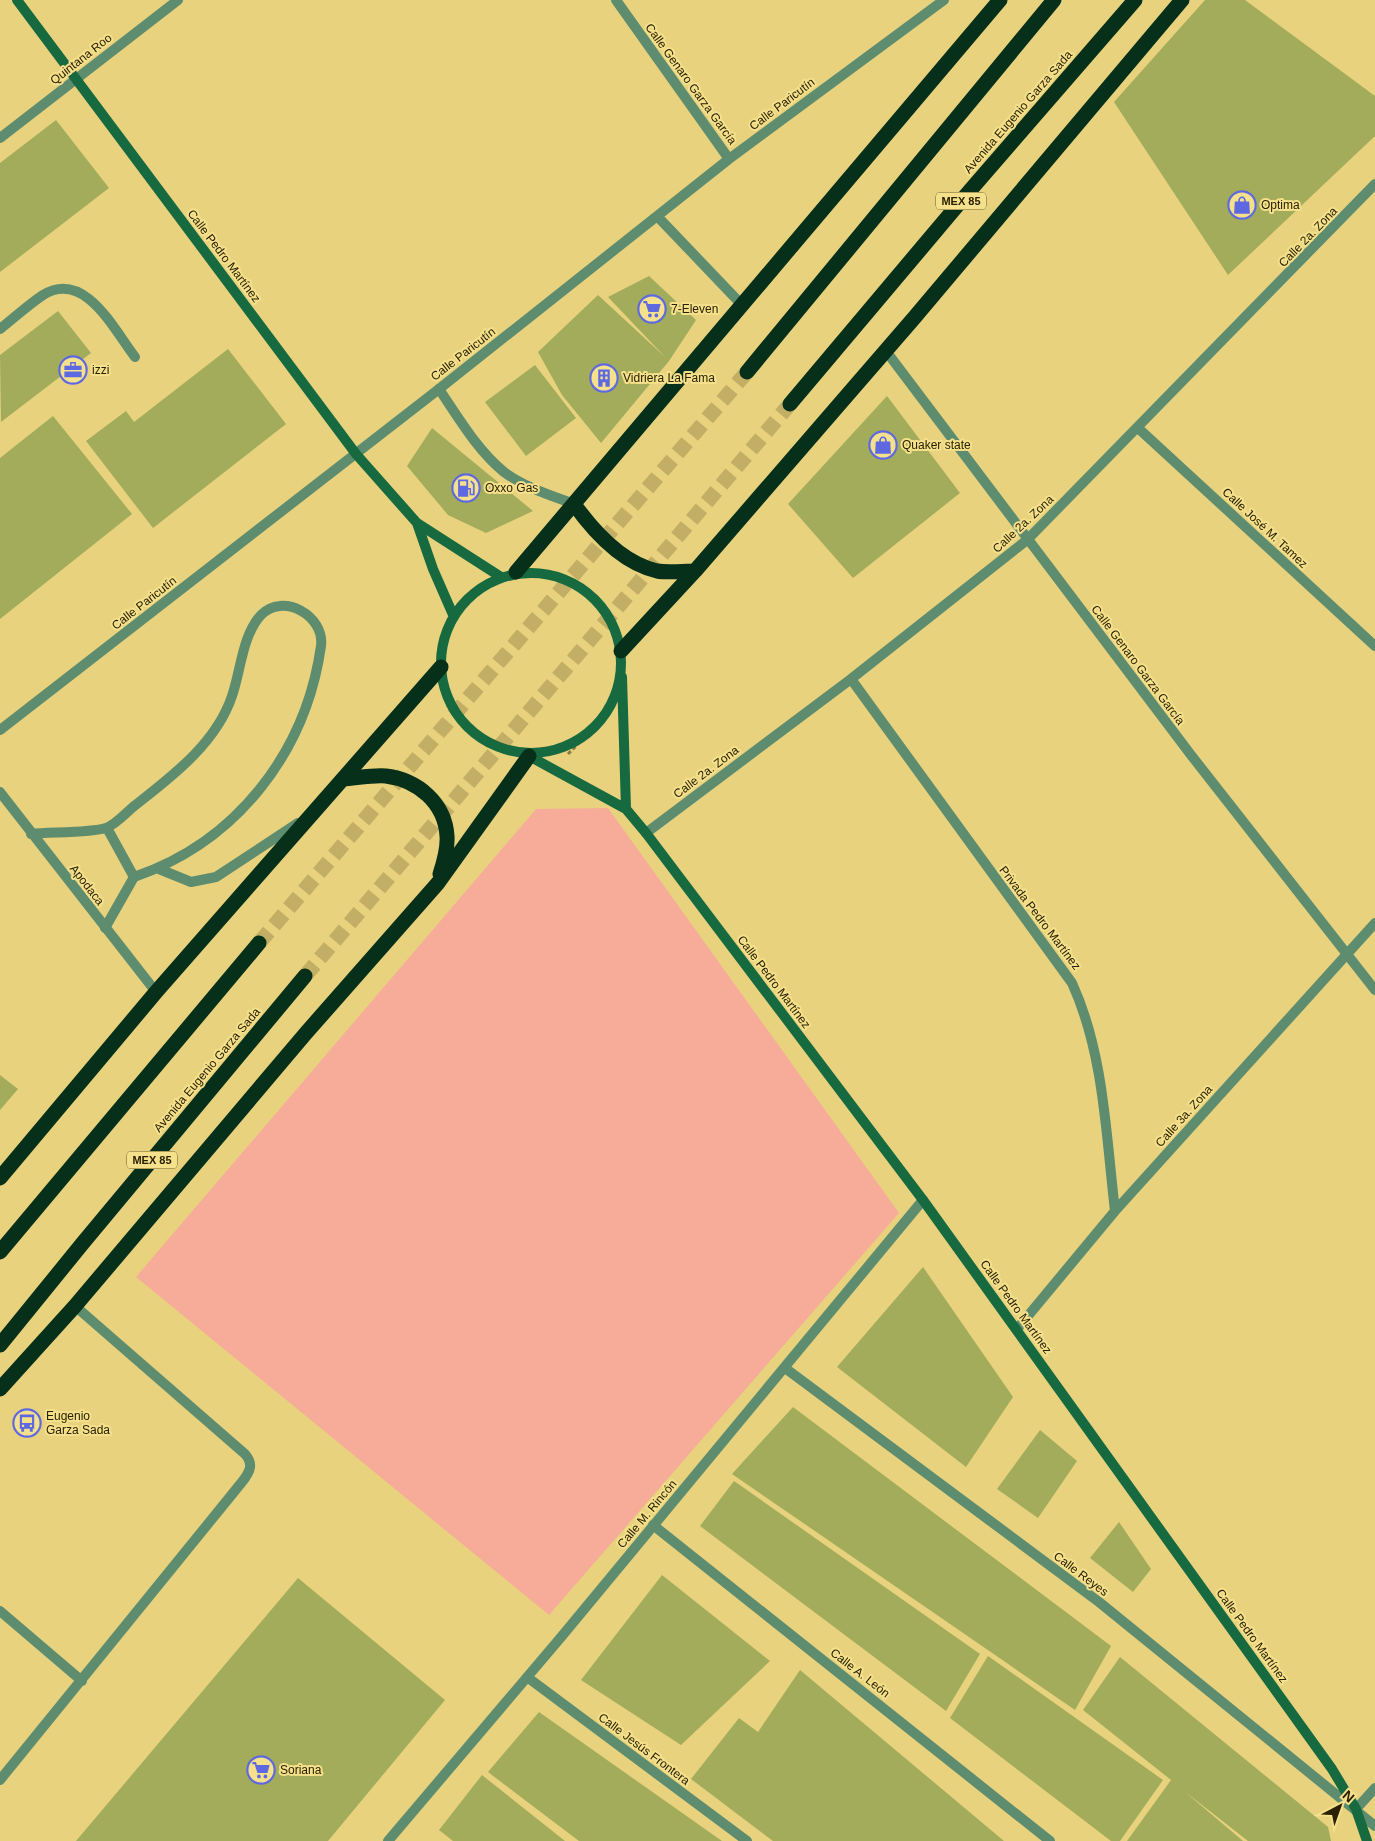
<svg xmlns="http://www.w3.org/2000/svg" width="1375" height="1841" font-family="Arial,sans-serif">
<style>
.green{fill:#f6ac99}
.building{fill:#a2ac5a}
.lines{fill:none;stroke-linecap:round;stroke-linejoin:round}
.highway-tunnel{stroke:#c2af65;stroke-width:15;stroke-dasharray:15 8;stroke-linecap:butt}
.path{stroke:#8c7c41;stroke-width:3;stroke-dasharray:4 2.5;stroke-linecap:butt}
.lane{stroke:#5e8c6e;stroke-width:10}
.street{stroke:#5e8c6e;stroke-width:10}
.secondary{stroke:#17693f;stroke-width:10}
.highway{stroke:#06301a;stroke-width:15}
.labels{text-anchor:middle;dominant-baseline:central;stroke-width:4;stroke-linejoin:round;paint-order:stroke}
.shield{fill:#f5e08b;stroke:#675a2a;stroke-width:1}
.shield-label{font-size:11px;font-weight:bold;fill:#2a2100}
.street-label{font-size:12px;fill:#2a2100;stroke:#f5e08b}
.poi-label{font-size:12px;fill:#2a2100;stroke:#f5e08b;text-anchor:start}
</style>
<rect width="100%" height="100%" fill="#e8d27e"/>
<path class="green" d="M 608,808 L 899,1213 L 549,1615 L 136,1277 L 536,809 Z"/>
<path class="building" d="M 1205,0 L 1245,0 L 1375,96 L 1375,136 L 1228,275 L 1114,102 Z
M 56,120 L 109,188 L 0,272 L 0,163 Z
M 649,276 L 696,320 L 669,361 L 601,443 L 562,395 L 538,352 L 598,295 L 665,357 L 608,297 Z
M 58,311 L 91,353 L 1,422 L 0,355 Z
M 228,349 L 286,424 L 153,528 L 86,441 L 126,411 L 134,422 Z
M 535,365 L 576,418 L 526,456 L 485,402 Z
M 887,396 L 960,493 L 853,578 L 788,504 Z
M 53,416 L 132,514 L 0,619 L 0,458 Z
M 432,428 L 533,511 L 486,533 L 448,515 L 407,466 Z
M 0,1075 L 18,1089 L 0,1110 Z
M 923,1267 L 1013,1397 L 966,1467 L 837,1367 Z
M 793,1407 L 1111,1646 L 1075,1710 L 732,1474 Z
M 1040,1430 L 1077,1461 L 1038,1518 L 997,1489 Z
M 734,1481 L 980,1654 L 946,1711 L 700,1526 Z
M 1119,1522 L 1151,1569 L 1133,1592 L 1090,1558 Z
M 662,1575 L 770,1661 L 681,1745 L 581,1680 Z
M 298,1578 L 445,1700 L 328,1841 L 76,1841 Z
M 988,1656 L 1163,1780 L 1120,1841 L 1111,1841 L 950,1718 Z
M 1120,1657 L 1328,1827 L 1331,1841 L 1248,1841 L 1184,1791 L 1243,1841 L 1127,1841 L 1171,1780 L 1083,1710 Z
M 800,1670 L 1004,1841 L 773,1841 L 691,1779 L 739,1718 L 758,1732 Z
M 539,1712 L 722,1841 L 579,1841 L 488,1772 Z
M 482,1775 L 565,1841 L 453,1841 L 439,1830 Z"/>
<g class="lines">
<path class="highway-tunnel" d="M 259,943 L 747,372
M 305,976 L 790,404"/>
<path class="path" d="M 568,754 L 589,733"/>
<path class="lane" d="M 0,329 C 14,318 28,305 43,295 C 85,269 114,330 135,357
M 439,389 C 458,417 477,450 504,472 C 524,487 550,495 574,504
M 107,828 L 134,877
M 31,834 C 50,832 90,833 106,828 C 115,825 126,813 133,807 C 171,777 216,744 232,696 C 241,670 242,636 261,615 C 283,592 325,616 321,646 C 306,752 237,842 134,877 L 105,928
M 159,869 L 191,882 L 216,877 L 298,823
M 0,1611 L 82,1681
M 0,1780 L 242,1482 C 250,1472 254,1464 245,1454 L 75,1306"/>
<path class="street" d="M 616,0 L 729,159
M 0,138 L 178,0
M 657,216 L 742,305
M 886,351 L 1191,755 L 1375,990
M 1138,428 L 1375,646
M 851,679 L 1072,983 C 1104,1053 1106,1135 1115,1211
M 0,730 L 439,389 L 729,159 L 944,0
M 0,792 L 156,992
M 646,833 L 851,679 L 1027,540 L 1375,184
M 1017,1329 L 1115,1211 L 1375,923
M 785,1368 L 1099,1602 L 1375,1826
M 653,1525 L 1050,1841
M 527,1677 L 747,1841
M 1356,1809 L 1375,1788
M 388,1841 L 562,1636 L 923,1200"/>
<path class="secondary" d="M 17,0 L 356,454 L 417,523 L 501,577
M 417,523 L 433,569 L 454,617
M441 663a90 90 0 1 1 180 0a90 90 0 1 1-180 0Z
M 622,677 L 626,809
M 529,756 L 626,809 L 646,833 L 923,1200 L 1332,1769 L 1356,1809 L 1367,1841"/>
<path class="highway" d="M 747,372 L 1054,0
M 790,404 L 967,194 L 1135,0
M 574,504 C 594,532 622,563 657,571 C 669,573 683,571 695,571
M 516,572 L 1000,0
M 621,651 L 695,571 L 914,318 L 1182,0
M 343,779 C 357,778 372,775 386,776 C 418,780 445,803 447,836 C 448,849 444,862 440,874
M 0,1178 L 156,992 L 441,667
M 0,1252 L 259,943
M 0,1345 L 82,1244 L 305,976
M 0,1389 L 75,1306 L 306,1033 L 438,883 L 529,756"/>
</g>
<defs>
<g id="shop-ring" transform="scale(1.4375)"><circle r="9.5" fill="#f5e08b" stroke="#5e69e1" stroke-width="1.5"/><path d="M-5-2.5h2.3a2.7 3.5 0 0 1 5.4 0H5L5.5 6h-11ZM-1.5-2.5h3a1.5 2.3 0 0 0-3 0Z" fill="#5e69e1"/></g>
<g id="supermarket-ring" transform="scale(1.4375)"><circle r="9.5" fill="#f5e08b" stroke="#5e69e1" stroke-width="1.5"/><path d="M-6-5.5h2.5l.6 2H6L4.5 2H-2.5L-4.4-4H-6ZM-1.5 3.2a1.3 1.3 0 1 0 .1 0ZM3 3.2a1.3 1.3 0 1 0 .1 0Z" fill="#5e69e1"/></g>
<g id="office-ring" transform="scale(1.4375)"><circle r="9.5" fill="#f5e08b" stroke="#5e69e1" stroke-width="1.5"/><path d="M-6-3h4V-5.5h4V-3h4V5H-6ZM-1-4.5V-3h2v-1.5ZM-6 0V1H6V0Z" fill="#5e69e1"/></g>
<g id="building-ring" transform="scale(1.4375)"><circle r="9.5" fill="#f5e08b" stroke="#5e69e1" stroke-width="1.5"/><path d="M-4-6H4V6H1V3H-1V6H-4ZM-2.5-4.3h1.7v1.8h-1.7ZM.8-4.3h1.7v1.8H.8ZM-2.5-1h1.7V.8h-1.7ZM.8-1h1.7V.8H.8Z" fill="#5e69e1"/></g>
<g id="fuel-ring" transform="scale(1.4375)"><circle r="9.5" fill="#f5e08b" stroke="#5e69e1" stroke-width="1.5"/><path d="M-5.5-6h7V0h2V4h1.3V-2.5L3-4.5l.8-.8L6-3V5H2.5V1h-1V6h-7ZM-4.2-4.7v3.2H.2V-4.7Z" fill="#5e69e1"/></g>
<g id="bus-ring" transform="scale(1.4375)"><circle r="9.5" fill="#f5e08b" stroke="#5e69e1" stroke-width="1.5"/><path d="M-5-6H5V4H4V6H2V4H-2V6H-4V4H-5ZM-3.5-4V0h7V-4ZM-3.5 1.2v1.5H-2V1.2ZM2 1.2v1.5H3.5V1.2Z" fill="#5e69e1"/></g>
</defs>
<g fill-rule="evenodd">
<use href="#shop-ring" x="1242" y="205"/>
<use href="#supermarket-ring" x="652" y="309"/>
<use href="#office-ring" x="73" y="370"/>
<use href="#building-ring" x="604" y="378"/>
<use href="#shop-ring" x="883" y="445"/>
<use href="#fuel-ring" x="466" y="488"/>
<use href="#bus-ring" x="27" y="1423"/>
<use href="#supermarket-ring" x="261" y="1770"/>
</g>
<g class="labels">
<g class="shield">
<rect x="936" y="192.5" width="50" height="17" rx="4"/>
<rect x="127" y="1151.5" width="50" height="17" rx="4"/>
</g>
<g class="shield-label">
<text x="961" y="201">MEX 85</text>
<text x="152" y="1160">MEX 85</text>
</g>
<g class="street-label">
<text transform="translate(81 59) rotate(-38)">Quintana Roo</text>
<text transform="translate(691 84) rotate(54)">Calle Genaro Garza García</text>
<text transform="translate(782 104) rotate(-37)">Calle Paricutín</text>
<text transform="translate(1018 112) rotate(-49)">Avenida Eugenio Garza Sada</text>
<text transform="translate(1308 237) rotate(-46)">Calle 2a. Zona</text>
<text transform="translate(224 256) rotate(53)">Calle Pedro Martínez</text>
<text transform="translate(463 354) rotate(-38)">Calle Paricutín</text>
<text transform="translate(1023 524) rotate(-43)">Calle 2a. Zona</text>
<text transform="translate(1265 528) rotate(43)">Calle José M. Tamez</text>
<text transform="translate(144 603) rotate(-38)">Calle Paricutín</text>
<text transform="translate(1138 665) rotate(53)">Calle Genaro Garza García</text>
<text transform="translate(706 772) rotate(-37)">Calle 2a. Zona</text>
<text transform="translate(87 885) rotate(52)">Apodaca</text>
<text transform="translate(1040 918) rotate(53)">Privada Pedro Martínez</text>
<text transform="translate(774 982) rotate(53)">Calle Pedro Martínez</text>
<text transform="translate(207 1070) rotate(-50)">Avenida Eugenio Garza Sada</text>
<text transform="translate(1184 1116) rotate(-48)">Calle 3a. Zona</text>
<text transform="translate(1016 1307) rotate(54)">Calle Pedro Martínez</text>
<text transform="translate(647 1514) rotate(-50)">Calle M. Rincón</text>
<text transform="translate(1081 1574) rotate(37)">Calle Reyes</text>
<text transform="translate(1252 1636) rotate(54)">Calle Pedro Martínez</text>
<text transform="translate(860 1673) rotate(38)">Calle A. León</text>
<text transform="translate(644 1749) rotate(37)">Calle Jesús Frontera</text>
</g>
<g class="poi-label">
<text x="1261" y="205">Optima</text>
<text x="671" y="309">7-Eleven</text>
<text x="92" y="370">izzi</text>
<text x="623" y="378">Vidriera La Fama</text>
<text x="902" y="445">Quaker state</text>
<text x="485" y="488">Oxxo Gas</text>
<text x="46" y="1416">Eugenio<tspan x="46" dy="14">Garza Sada</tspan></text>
<text x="280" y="1770">Soriana</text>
</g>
</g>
<g transform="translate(1340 1806) rotate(41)" stroke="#f5e08b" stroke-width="4" paint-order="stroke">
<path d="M0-4L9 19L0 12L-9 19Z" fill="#2a2100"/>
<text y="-8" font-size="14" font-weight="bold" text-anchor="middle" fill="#2a2100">N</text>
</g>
</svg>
